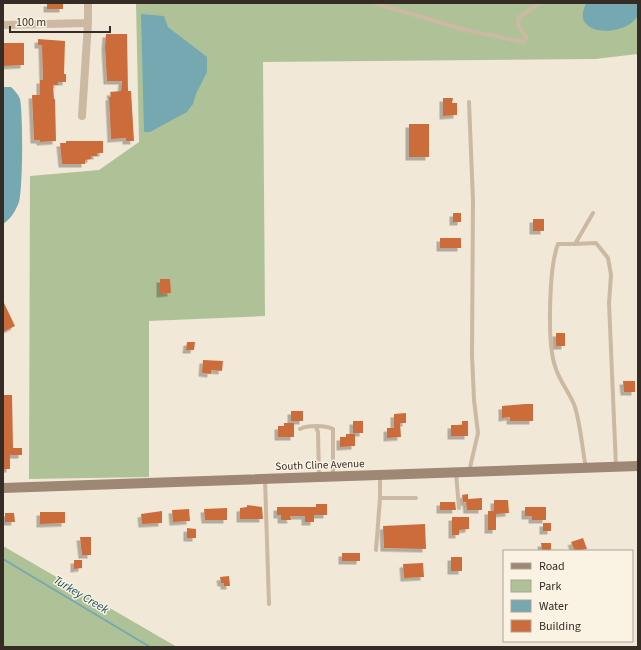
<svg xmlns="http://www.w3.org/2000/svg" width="641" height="650" font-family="'Source Sans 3',sans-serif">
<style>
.green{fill:#afc297}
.water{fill:#75a8b1}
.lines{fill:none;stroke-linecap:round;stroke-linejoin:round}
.stream{stroke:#75a8b1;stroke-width:2}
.building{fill:#cd6c3b;filter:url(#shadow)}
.lane{stroke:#cbb9a3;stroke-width:4}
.street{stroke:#cbb9a3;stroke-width:8}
.secondary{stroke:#9e8774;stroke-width:10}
.labels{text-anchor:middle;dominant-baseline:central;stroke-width:3;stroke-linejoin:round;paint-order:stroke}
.street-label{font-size:11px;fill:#352c25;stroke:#faf2e3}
.water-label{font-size:12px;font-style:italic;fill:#194e58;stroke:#faf2e3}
</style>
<defs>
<filter id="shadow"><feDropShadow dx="-3.5" dy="3.5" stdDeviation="0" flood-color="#0004"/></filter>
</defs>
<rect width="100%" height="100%" fill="#f2e8d7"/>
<path class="green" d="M 136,3 L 638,3 L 638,54 L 595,59 L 263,62 L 265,316 L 149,321 L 149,477 L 29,479 L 30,176 L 99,170 L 139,142 Z
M 3,546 L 177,647 L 3,647 Z"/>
<path class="water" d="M 586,3 L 638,3 C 638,7 639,12 638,15 C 631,32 592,37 584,21 C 581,16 584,8 586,3 Z
M 141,14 L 164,16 L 168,27 L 207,57 L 207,72 L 196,94 L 193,104 L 187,112 L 150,132 L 144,132 Z
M 3,87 L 11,87 C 15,91 18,94 20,99 C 23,113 23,188 19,202 C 16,210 11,219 3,224 Z"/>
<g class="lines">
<path class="stream" d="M 3,559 L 150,647"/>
</g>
<path class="building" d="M 47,3 L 63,3 L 63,9 L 47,9 Z
M 106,34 L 127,34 L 128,91 L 131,91 L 134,141 L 126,141 L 126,138 L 111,139 L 109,97 L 111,97 L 110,92 L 121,91 L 122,81 L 107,81 L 105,47 Z
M 38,39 L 65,41 L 64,74 L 66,74 L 66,82 L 58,82 L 58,85 L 53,85 L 54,99 L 55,99 L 56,141 L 40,142 L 40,140 L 34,140 L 32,95 L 40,95 L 40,80 L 43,80 L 42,45 L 38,45 Z
M 3,43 L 24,43 L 24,65 L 3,66 Z
M 443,98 L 453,98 L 452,103 L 457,103 L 457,115 L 443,116 Z
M 409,124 L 429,124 L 429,157 L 409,157 Z
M 66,141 L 103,141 L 103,153 L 97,153 L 97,156 L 91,156 L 91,159 L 85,160 L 85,164 L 62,164 L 60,143 L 66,143 Z
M 453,213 L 461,213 L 461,222 L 453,222 Z
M 533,219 L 544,219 L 544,231 L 533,231 Z
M 440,238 L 461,238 L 461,248 L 440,248 Z
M 160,279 L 170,279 L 171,293 L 160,294 Z
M 3,301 L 15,326 L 3,332 Z
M 556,333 L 565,333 L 565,346 L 556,346 Z
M 187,342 L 195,342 L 194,350 L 186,350 Z
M 203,360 L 223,361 L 222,371 L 211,370 L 211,374 L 202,373 Z
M 623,381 L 635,381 L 635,392 L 624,392 Z
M 3,395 L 12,395 L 13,448 L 22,448 L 22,455 L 10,455 L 10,469 L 3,469 Z
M 525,404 L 533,404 L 533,421 L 510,421 L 510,417 L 502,418 L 502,406 Z
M 291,411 L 303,411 L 303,421 L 291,421 Z
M 406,413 L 406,423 L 400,423 L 401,437 L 387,438 L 387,428 L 394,428 L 394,414 Z
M 353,421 L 363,421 L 363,433 L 353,433 Z
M 462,421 L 468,421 L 468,436 L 451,436 L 451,425 L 462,425 Z
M 284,423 L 294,423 L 294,437 L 278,437 L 278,426 L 284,426 Z
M 346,434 L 355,434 L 355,446 L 340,447 L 340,437 L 346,437 Z
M 468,494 L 468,499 L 482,498 L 482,510 L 467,510 L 466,502 L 463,502 L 462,495 Z
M 494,500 L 508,500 L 509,513 L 496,514 L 496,530 L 488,530 L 488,511 L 494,511 Z
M 440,502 L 455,502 L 456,510 L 440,510 Z
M 316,504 L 327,504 L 327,515 L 314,515 L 314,522 L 305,522 L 305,516 L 290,516 L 291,520 L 281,520 L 281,515 L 277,515 L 277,507 L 316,507 Z
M 247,505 L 262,507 L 263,519 L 240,519 L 240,508 L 247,507 Z
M 525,507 L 546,507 L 546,520 L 532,520 L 532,516 L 525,516 Z
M 227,508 L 227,520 L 205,520 L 204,509 Z
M 189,509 L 190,521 L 173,522 L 172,510 Z
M 162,511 L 162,523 L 142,524 L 141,514 Z
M 40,512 L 65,512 L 65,523 L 40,524 Z
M 5,513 L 14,513 L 15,522 L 5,522 Z
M 452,517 L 469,517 L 469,529 L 459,530 L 459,535 L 452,535 Z
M 543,523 L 551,523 L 551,531 L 543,531 Z
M 425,524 L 426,549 L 384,548 L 383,526 Z
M 187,528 L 196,529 L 196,538 L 187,538 Z
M 80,537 L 91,537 L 91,555 L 82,555 Z
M 583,538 L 587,549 L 575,551 L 571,542 Z
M 541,543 L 551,543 L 551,551 L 542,551 Z
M 342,553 L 360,553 L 360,561 L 342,561 Z
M 451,557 L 462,557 L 462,571 L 451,571 Z
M 74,560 L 82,560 L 82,568 L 74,569 Z
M 423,563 L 424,577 L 404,578 L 403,564 Z
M 229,576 L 230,586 L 224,586 L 224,583 L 221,583 L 220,577 Z"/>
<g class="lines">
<path class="lane" d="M 374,3 L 462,29 L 523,42 L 527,37 C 520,30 516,27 519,17 L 540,3
M 575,244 L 596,243 L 608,258 L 611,275 L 609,303 L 616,467
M 316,427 L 318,432 L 319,476
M 300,429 C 307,425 325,425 333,429 L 333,476
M 586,468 C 582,448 581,427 575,407 C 570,393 559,381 555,366 C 547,343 549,267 558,244 L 575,244 L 593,213
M 469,472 L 478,433 L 474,400 L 472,355 L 473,201 L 469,102
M 456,473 L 459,508
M 380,476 L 380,498 L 416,498
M 265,479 L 269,604
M 376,550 L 380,498"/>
<path class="street" d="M 3,25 L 88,23
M 82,116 L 88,23 L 88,3"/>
<path class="secondary" d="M 3,488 L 638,466"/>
</g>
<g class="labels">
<g class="street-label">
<text transform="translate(320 465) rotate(-2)">South Cline Avenue</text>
</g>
<g class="water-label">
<text transform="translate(81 595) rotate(31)">Turkey Creek</text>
</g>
</g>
<rect width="641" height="650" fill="none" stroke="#352c25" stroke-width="8"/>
<rect x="503" y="550" width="130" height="92" fill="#faf2e3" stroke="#aba397"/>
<rect x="511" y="563" width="20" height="6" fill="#9e8774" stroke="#aba397"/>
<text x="539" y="570" font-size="12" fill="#352c25">Road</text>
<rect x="511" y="580" width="20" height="12" fill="#afc297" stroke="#aba397"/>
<text x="539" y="590" font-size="12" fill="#352c25">Park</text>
<rect x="511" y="600" width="20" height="12" fill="#75a8b1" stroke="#aba397"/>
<text x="539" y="610" font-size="12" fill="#352c25">Water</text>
<rect x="511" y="620" width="20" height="12" fill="#cd6c3b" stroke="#aba397"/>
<text x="539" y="630" font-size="12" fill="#352c25">Building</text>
<path d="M10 26v6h100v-6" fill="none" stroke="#352c25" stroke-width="2"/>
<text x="16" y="26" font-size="12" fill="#352c25" stroke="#faf2e3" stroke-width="3" paint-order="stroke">100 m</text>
</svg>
